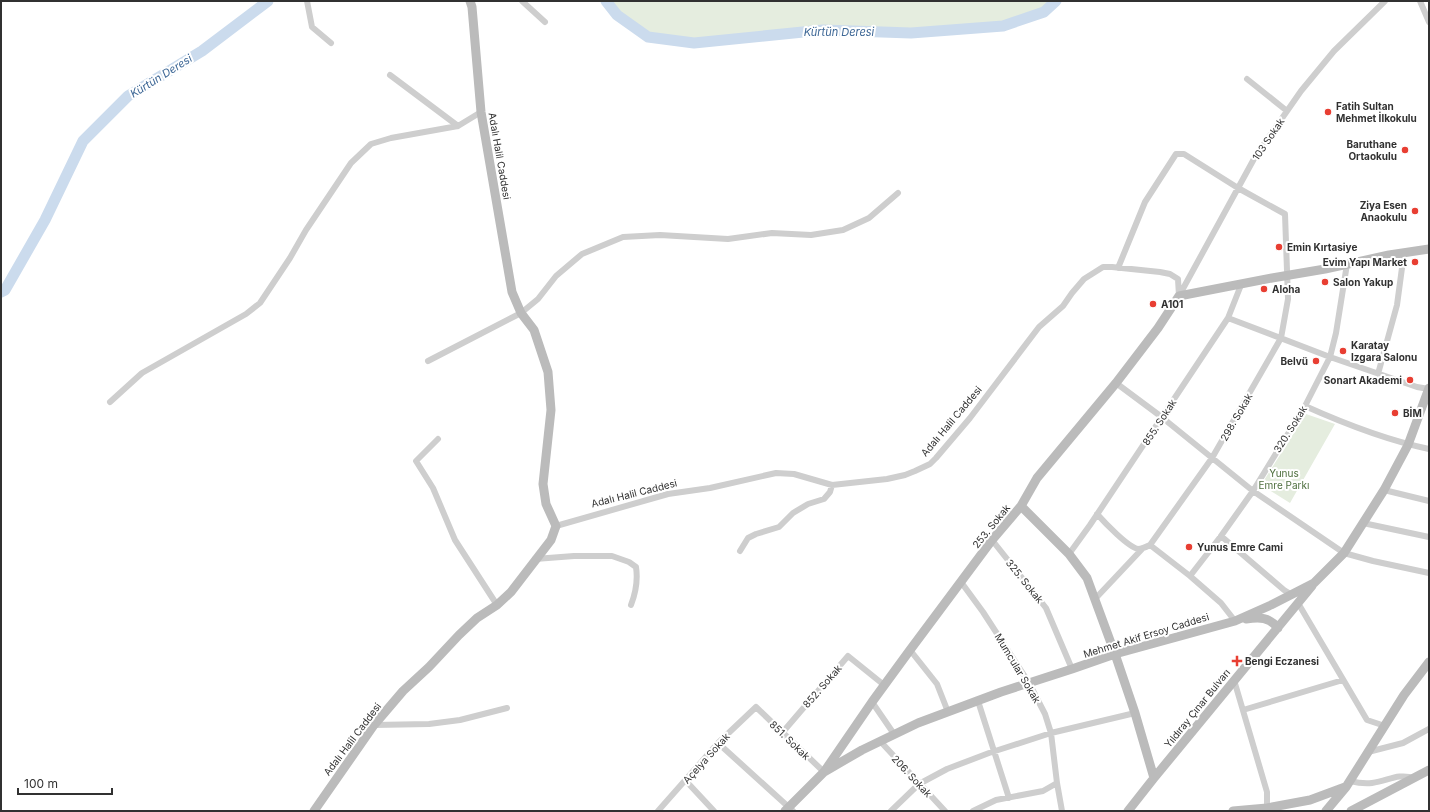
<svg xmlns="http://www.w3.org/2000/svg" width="1430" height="812" font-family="Inter,sans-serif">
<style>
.green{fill:#e5eddf}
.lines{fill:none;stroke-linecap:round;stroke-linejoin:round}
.river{stroke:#cbdbed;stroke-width:11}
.street{stroke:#cecece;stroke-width:6}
.secondary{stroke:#bbb;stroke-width:9}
.poi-dot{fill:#e83e32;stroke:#fff;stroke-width:1.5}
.labels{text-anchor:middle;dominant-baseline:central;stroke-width:4;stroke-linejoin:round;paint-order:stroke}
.poi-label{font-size:10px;font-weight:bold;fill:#313131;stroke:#fff;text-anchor:start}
.street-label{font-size:10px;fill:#313131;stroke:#fff}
.park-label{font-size:10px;fill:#4d6e3d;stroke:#fff}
.water-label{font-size:11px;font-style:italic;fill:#3c6695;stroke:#fff}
</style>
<rect width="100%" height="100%" fill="#fff"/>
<path class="green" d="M 607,1 L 1049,1 L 1045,8 L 1003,26 L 823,30 L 694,43 L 648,37 L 617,15 Z
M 1306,414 L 1335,424 L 1290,503 L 1261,485 Z"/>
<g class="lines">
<path class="river" d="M 606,1 L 617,15 L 648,37 L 694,43 L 823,30 L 911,33 L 1003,26 L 1044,12 L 1056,1
M 1,292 L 5,290 L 45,220 L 83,141 L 128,96 L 202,51 L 268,1"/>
<path class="street" d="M 307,1 L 312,27 L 331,43
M 522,1 L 545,22
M 1420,1 L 1429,22
M 390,75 L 458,126
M 1247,79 L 1287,111
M 1118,268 L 1145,202 L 1176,154 L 1184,154 L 1238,188 L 1285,214 L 1288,299 L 1281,338 L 1212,458 L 1150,545
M 1179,296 L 1255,157 L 1301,91 L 1334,51 L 1385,1
M 1228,318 L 1330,357 L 1417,387 L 1429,389
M 428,361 L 521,313 L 538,299 L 556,276 L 582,254 L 623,237 L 660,235 L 728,239 L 772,233 L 811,235 L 843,230 L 869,218 L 898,193
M 1378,374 L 1397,305 L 1404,253
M 1116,383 L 1159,415 L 1253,491 L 1344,553 L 1373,561 L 1429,573
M 110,402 L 142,373 L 246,314 L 260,303 L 290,258 L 306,230 L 351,163 L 371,144 L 391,138 L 458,126 L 481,112
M 1305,406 C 1345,424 1386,440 1429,449
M 438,439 L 416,461 L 433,488 L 455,540 L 497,605
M 1384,490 L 1429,501
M 1097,514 C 1105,523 1128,547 1138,549 C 1142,549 1146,547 1150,545 L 1190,576 L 1221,603 L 1235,621
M 1363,523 L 1429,537
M 556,526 L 668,494 L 710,488 L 776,473 L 794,474 L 832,485 L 887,479 L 905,475 L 915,471 L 930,464 L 936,458 L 970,418 L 1039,327 L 1063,306 L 1072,293 L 1084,279 L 1103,267 L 1112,267 L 1160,272 L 1170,274 L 1178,279 L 1179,296
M 1221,536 L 1284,590 L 1292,595
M 992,540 L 1046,608 L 1072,669
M 740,551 L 748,538 L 756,534 L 779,527 L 793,513 L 808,504 L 824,499 L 830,492 L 832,485
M 1069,554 L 1090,525 L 1228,318 L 1241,285
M 535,559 L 574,556 L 612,556 L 629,562 L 636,567 C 638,580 636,592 631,605
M 1190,576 L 1221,536 L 1253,491 L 1305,406 L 1330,357 L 1336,333 L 1347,264
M 961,582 L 983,612 L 1029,683 L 1045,714 L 1051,733 L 1057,783 L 1062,811
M 1095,599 L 1143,548
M 1298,603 L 1367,720 L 1385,726
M 910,650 L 937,684 L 948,712
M 1234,680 L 1267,792 L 1267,808
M 978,701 L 1009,798
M 872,702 L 894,734
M 1243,710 L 1343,680
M 374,725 L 429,724 L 460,720 L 507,708
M 782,733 L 848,656 L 884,685
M 880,741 L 945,811
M 718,743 L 793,811
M 1368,752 L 1403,743 L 1429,729
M 686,781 L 714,811
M 1350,781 C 1358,783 1364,784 1372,783 C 1389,781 1396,773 1415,778
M 658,811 L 718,743 L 756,707 L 824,772
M 891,811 L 919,784 L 947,769 L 989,753 L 1051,733 L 1135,713
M 973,811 L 996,800 L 1043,791 L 1057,783"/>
<path class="secondary" d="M 1021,506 L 1069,554 L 1087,578 L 1115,654 L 1135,713 L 1154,778
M 1246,619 C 1260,617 1269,617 1278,628
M 824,772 L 872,702 L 910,650 L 992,540 L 1021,506 L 1037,478 L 1116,383 L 1158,328 L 1179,296 L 1272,278 L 1325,269 L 1389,255 L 1429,249
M 314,811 L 374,725 L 403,691 L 429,667 L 459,635 L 477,618 L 497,605 L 511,592 L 551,540 L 556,526 L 546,504 L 543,484 L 551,410 L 548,372 L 534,330 L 521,313 L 512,292 L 481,112 L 472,7 L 470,1
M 785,811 L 824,772 L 862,750 L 918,723 L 1001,692 L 1072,669 L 1115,654 L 1235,621 L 1271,605 L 1314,583 L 1344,553 L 1384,490 L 1408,445 L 1429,388
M 1128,811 L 1154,778 L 1312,586
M 1233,811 L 1267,808 L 1310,800 L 1345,787
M 1326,811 L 1346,787 L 1404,695 L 1429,662
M 1351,811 L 1429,770"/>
</g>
<g class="poi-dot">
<circle cx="1328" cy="112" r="4"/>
<circle cx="1405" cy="150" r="4"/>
<circle cx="1415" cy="211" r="4"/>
<circle cx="1279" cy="247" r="4"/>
<circle cx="1415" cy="262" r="4"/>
<circle cx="1325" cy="282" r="4"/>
<circle cx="1264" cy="289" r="4"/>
<circle cx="1153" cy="304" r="4"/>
<circle cx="1343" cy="351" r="4"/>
<circle cx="1316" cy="361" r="4"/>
<circle cx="1410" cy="380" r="4"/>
<circle cx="1395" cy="413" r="4"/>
<circle cx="1189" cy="547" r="4"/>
<path d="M1235 655h4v4h4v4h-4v4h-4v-4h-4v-4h4z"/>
</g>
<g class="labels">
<g class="poi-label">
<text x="1336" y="106">Fatih Sultan<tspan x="1336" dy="12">Mehmet İlkokulu</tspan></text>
<text x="1397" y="144" text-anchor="end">Baruthane<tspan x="1397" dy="12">Ortaokulu</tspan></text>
<text x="1407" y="205" text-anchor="end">Ziya Esen<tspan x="1407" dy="12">Anaokulu</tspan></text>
<text x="1287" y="247">Emin Kırtasiye</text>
<text x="1407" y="262" text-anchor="end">Evim Yapı Market</text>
<text x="1333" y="282">Salon Yakup</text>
<text x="1272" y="289">Aloha</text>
<text x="1161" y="304">A101</text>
<text x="1351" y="345">Karatay<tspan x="1351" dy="12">Izgara Salonu</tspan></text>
<text x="1308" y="361" text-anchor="end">Belvü</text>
<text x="1402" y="380" text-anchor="end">Sonart Akademi</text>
<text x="1403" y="413">BİM</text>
<text x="1197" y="547">Yunus Emre Cami</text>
<text x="1245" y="661">Bengi Eczanesi</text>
</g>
<g class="street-label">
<text transform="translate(1268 139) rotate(-56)">103 Sokak</text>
<text transform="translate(500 156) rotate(80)">Adalı Halil Caddesi</text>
<text transform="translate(1236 417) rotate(-60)">298. Sokak</text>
<text transform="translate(951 421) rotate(-50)">Adalı Halil Caddesi</text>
<text transform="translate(1159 422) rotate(-57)">855. Sokak</text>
<text transform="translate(1290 429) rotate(-58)">320. Sokak</text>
<text transform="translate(634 493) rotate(-14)">Adalı Halil Caddesi</text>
<text transform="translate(991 526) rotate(-51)">253. Sokak</text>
<text transform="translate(1025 581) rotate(51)">325. Sokak</text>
<text transform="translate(1146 635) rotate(-17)">Mehmet Akif Ersoy Caddesi</text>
<text transform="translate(1018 668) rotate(59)">Mumcular Sokak</text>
<text transform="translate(822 686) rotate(-49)">852. Sokak</text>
<text transform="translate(1197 708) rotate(-51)">Yıldıray Çınar Bulvarı</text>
<text transform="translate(352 739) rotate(-53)">Adalı Halil Caddesi</text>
<text transform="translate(790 740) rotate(44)">851. Sokak</text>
<text transform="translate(706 758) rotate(-48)">Açelya Sokak</text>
<text transform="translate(912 776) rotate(47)">206. Sokak</text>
</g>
<g class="park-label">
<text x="1284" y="473">Yunus<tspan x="1284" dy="12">Emre Parkı</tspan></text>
</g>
<g class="water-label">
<text x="839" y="32">Kürtün Deresi</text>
<text transform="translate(161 76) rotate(-32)">Kürtün Deresi</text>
</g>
</g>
<rect width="1430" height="812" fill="none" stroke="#313131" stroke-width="4"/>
<path d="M18 788v6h94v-6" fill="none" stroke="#313131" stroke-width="2"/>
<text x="24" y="788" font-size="12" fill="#313131" stroke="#ffffff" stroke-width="3" paint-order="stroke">100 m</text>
</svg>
